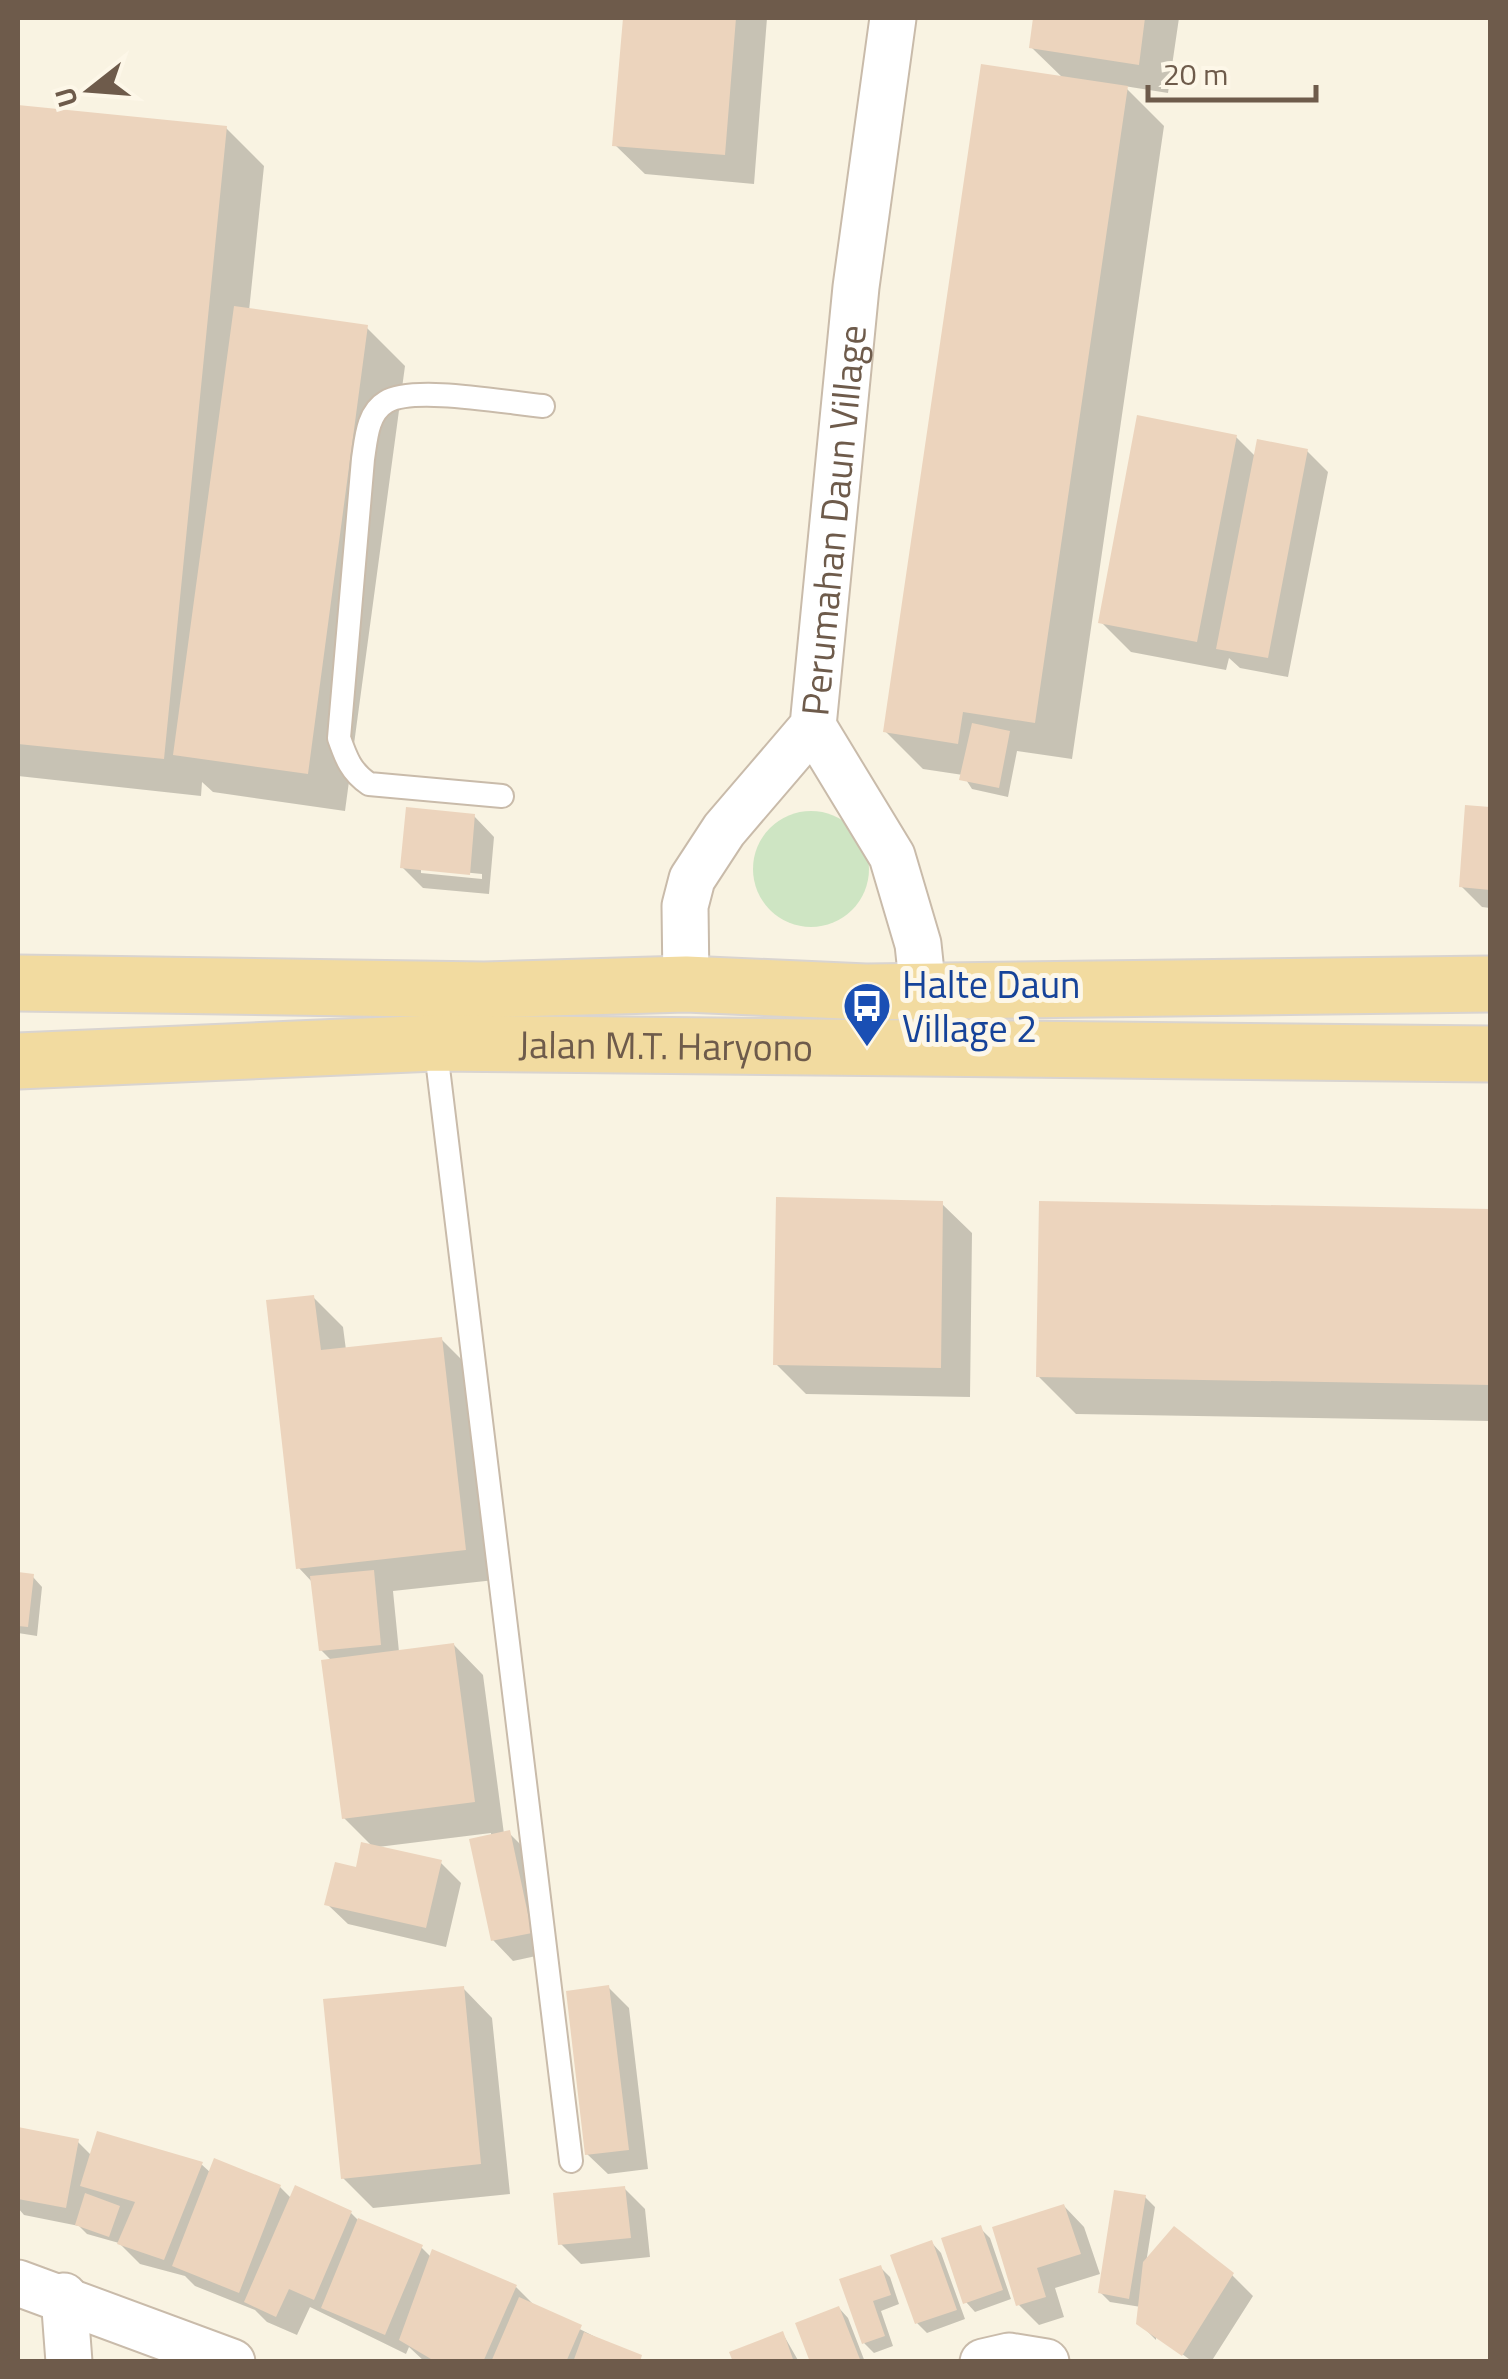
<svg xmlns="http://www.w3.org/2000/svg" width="1508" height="2379" font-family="'Titillium Web',sans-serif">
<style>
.green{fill:#cee5c3}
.shadow{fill:#0003;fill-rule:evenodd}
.building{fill:#ecd4bd}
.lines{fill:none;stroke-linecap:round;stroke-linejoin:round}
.service-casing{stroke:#c9bbaa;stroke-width:26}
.minor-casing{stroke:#c9bbaa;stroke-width:49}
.primary-casing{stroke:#d9d4d0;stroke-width:59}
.service{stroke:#fff;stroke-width:22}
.minor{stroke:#fff;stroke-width:45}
.primary{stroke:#f2dba0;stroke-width:55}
.labels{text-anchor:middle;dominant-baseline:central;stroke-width:10;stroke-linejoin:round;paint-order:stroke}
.street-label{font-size:38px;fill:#6e5b4b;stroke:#fdf7e8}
.transit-label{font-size:38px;fill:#164399;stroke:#fdf7e8;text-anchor:start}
</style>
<rect width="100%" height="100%" fill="#f9f3e2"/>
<path class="green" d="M753 869a58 58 0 1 1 116 0a58 58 0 1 1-116 0Z"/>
<path class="shadow" d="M 625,18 L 767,18 L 754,184 L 645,174 L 615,145 Z
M 1036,18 L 1179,18 L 1168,93 L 1124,86 L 1164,126 L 1072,759 L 1017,751 L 1008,797 L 972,789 L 963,775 L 923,769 L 885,731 L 1064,79 L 1031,47 Z
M 18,107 L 226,128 L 264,166 L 249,311 L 367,328 L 405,366 L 345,811 L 213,792 L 202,782 L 201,796 L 18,776 Z
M 1236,437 L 1256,457 L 1307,451 L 1328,472 L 1288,677 L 1240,668 L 1229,658 L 1226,670 L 1131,652 L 1101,622 Z
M 1468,807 L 1490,809 L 1490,908 L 1482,907 L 1461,886 Z
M 474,816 L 494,837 L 489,894 L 423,888 L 402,867 ZM 421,868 L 482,874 L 482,879 L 421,873 Z
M 942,1204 L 972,1233 L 970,1397 L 806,1394 L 776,1364 Z
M 1041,1204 L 1490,1212 L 1490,1421 L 1076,1414 L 1038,1376 Z
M 313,1297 L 343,1327 L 346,1350 L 441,1339 L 471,1369 L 495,1580 L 393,1591 L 399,1652 L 454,1645 L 483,1675 L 504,1834 L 509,1833 L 529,1853 L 550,1953 L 513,1961 L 493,1940 L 491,1833 L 378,1847 L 440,1862 L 461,1883 L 446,1947 L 348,1924 L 327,1904 L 373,1847 L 344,1818 L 332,1661 L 321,1650 L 313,1583 L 299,1568 Z
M 18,1575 L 33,1577 L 42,1587 L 37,1636 L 18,1633 Z
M 463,1988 L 492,2018 L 510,2194 L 373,2208 L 343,2178 Z
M 609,1988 L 629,2008 L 648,2169 L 608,2174 L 587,2154 Z
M 18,2130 L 77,2141 L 92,2156 L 201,2164 L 211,2173 L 280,2187 L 292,2199 L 351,2213 L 358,2220 L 421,2247 L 431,2257 L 516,2287 L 536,2307 L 645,2362 L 425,2362 L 409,2347 L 406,2354 L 310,2307 L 297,2335 L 267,2322 L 255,2310 L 195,2286 L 185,2276 L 140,2264 L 119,2243 L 87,2234 L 79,2226 L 24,2215 L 18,2208 Z
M 624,2188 L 645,2209 L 650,2257 L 581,2264 L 561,2244 Z
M 1145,2197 L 1155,2207 L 1146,2263 L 1232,2275 L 1253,2296 L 1211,2362 L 1193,2362 L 1156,2335 L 1156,2340 L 1139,2323 L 1141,2307 L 1110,2302 L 1100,2292 Z
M 1064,2206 L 1084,2227 L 1100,2274 L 1055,2288 L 1064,2317 L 1039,2325 L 1019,2305 Z
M 980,2228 L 990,2238 L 1011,2299 L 975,2312 L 966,2302 Z
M 932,2243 L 941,2253 L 965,2319 L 927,2333 L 917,2323 Z
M 880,2267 L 890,2277 L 899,2304 L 881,2311 L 893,2346 L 874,2353 L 864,2343 Z
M 839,2308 L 848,2318 L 865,2362 L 813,2362 Z
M 783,2334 L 799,2362 L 736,2362 Z"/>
<path class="building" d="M 623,18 L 736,18 L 725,155 L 612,146 Z
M 1033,18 L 1145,18 L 1139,65 L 1029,48 Z
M 981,64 L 1128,86 L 1035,723 L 963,712 L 958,744 L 883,732 Z
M 18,105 L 227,126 L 164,759 L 18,744 Z
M 234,306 L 368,325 L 308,774 L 173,755 Z
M 1137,415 L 1237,435 L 1197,642 L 1098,623 Z
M 1257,439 L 1308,449 L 1268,658 L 1216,649 Z
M 972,723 L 1010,731 L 999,788 L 959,780 Z
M 1465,805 L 1490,807 L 1490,890 L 1459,887 Z
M 406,807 L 475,814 L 470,875 L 400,868 Z
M 776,1197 L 943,1201 L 941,1368 L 773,1365 Z
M 1039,1201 L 1490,1209 L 1490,1385 L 1036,1377 Z
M 314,1295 L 321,1350 L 442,1337 L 466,1550 L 296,1569 L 266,1300 Z
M 374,1570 L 381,1645 L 319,1651 L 310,1576 Z
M 18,1572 L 34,1574 L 28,1627 L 18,1626 Z
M 454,1643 L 475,1802 L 342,1819 L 321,1660 Z
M 510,1830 L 532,1933 L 491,1941 L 469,1839 Z
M 361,1842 L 442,1860 L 426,1928 L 324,1905 L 335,1862 L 356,1867 Z
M 609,1985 L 629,2150 L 585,2155 L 566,1991 Z
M 464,1986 L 481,2164 L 341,2179 L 323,1999 Z
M 18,2127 L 79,2139 L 66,2208 L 18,2199 Z
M 97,2131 L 203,2162 L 164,2260 L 117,2244 L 135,2202 L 80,2186 Z
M 214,2158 L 281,2185 L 239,2293 L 172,2266 Z
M 295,2185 L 352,2211 L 314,2300 L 289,2289 L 276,2317 L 244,2302 Z
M 625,2186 L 631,2238 L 558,2245 L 553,2193 Z
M 1114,2190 L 1146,2195 L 1129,2299 L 1098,2293 Z
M 85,2193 L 120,2206 L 109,2237 L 75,2225 Z
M 1064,2204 L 1081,2254 L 1037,2268 L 1046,2297 L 1016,2306 L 992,2227 Z
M 358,2218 L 423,2245 L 385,2335 L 321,2308 Z
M 981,2225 L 1003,2290 L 963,2304 L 941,2238 Z
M 1174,2226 L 1234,2273 L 1182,2356 L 1136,2324 L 1143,2262 Z
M 932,2240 L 957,2310 L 915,2324 L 890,2255 Z
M 432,2249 L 517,2285 L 483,2362 L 436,2362 L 399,2340 Z
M 881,2265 L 891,2295 L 873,2301 L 885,2336 L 862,2344 L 839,2279 Z
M 519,2297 L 582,2325 L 566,2362 L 491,2362 Z
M 839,2306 L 861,2362 L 810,2362 L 795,2323 Z
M 783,2331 L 794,2362 L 733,2362 L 729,2352 Z
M 584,2332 L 642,2355 L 640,2362 L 573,2362 Z"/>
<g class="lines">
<g class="service-casing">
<path id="service" d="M 502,796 L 369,784 C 351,772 346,758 339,738 L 363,459 C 366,440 367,413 386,402 C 413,385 509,403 543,406
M 435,1043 L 571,2161"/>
</g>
<g class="minor-casing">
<g id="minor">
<path d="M 813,726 L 892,856 L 918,944 L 923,991"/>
<path id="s1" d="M 686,984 L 685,906 L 692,879 L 724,830 L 813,726 L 856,287 L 893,18"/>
<path d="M 18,2283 L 232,2362"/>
<path d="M 64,2296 L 69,2362"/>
<path d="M 983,2362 L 1009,2356 L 1046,2362"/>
</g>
</g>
<g class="primary-casing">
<g id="primary">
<path d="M 18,983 L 484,990 L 686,984 L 866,992 L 1490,984"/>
<path id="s2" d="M 18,1061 L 435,1043 L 1490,1054"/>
</g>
</g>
<use href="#service" class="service"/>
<use href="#minor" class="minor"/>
<use href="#primary" class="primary"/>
</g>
<defs>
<g id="bus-pin" transform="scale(2.5)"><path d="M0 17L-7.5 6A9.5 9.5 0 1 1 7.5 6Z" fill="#1a4fb4" stroke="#fdf7e8"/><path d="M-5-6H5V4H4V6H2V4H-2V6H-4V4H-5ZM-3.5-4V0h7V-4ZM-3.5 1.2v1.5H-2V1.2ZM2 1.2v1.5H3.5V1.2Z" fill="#fff"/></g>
</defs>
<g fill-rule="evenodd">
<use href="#bus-pin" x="867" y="1006"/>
</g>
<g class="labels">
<g class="street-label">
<text stroke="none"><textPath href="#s1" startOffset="508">Perumahan Daun Village</textPath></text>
<text stroke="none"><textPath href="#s2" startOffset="648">Jalan M.T. Haryono</textPath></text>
</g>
<g class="transit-label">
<text x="902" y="984">Halte Daun<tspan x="902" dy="44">Village 2</tspan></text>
</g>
</g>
<rect width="1508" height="2379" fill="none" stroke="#6e5b4b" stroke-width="40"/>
<g transform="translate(90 90) rotate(253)" stroke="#fdf7e8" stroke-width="8" paint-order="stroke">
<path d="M0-8L18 38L0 25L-18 38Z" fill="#6e5b4b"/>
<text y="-15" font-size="28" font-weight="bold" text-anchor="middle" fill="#6e5b4b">U</text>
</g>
<path d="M1148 85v15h168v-15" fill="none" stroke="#6e5b4b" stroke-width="5"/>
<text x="1163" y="85" font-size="30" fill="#6e5b4b" stroke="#fdf7e8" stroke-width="8" paint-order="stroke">20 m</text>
</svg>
